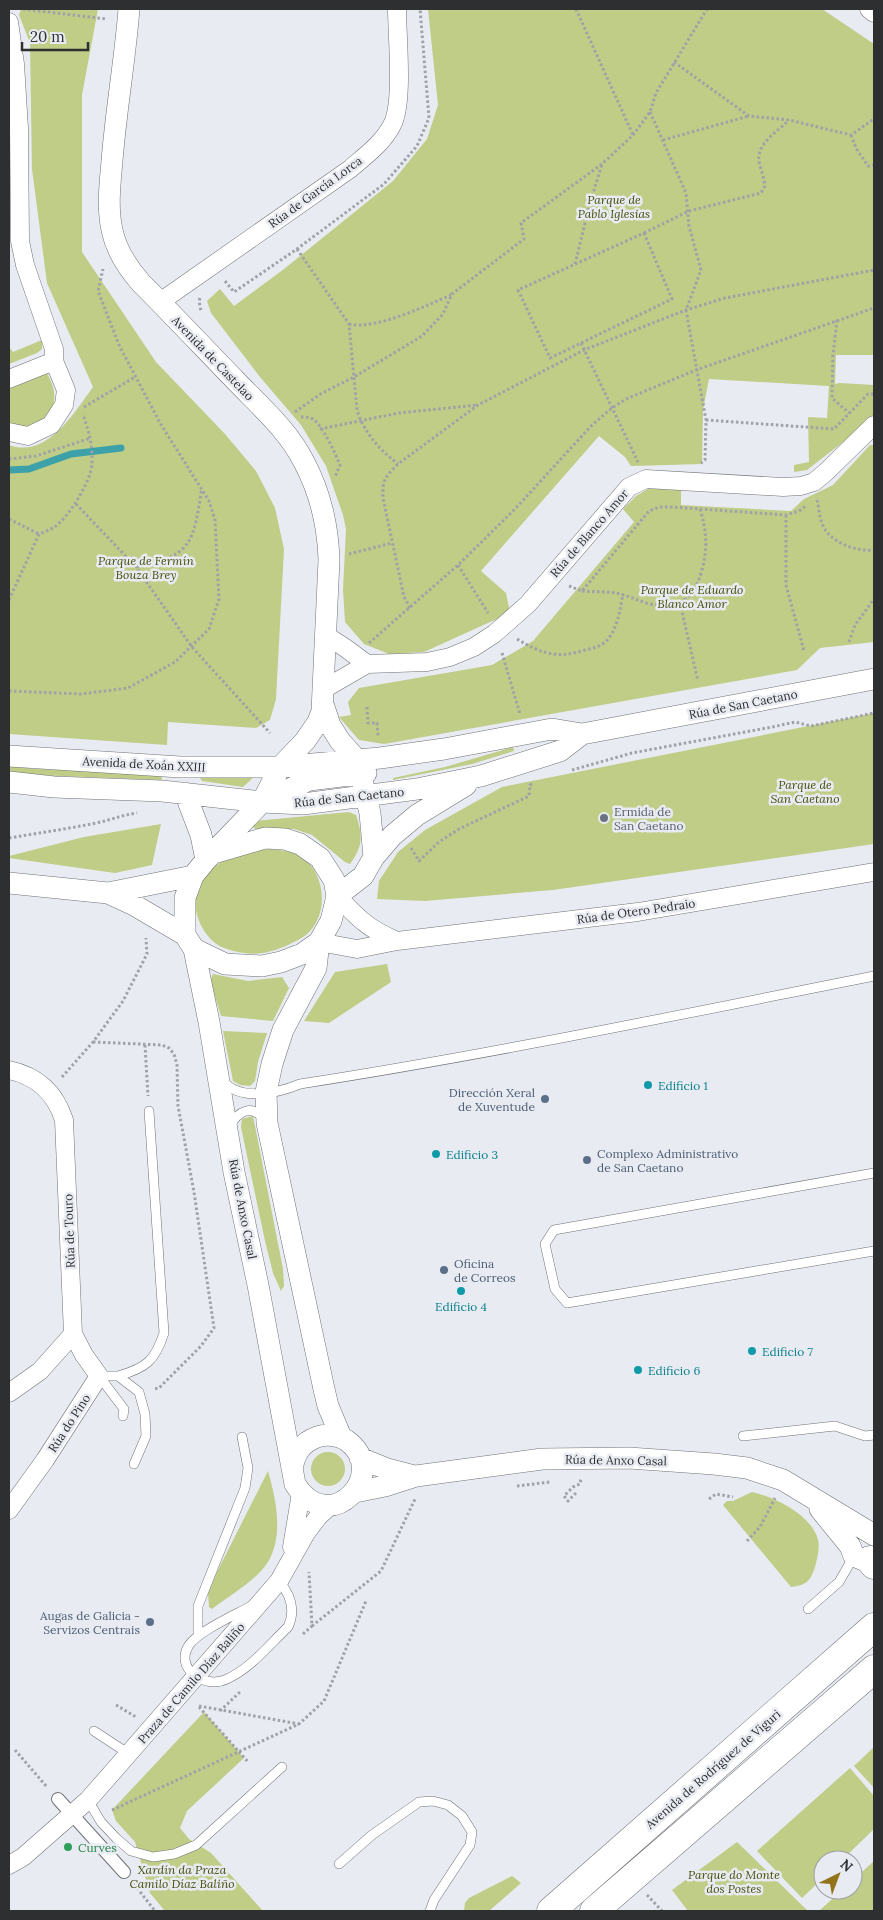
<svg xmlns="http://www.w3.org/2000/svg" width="883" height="1920" font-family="Lora,serif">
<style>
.green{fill:#bfcd86}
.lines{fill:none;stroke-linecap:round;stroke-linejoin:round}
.stream{stroke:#3ca1a9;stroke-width:7}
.service-casing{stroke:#6f7277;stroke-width:10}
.pedestrian-casing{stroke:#6f7277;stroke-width:14}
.minor-casing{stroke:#6f7277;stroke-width:19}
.tertiary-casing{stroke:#6f7277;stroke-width:22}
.primary-casing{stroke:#6f7277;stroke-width:29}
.path{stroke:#a0a2a7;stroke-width:3;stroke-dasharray:2.5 2.5;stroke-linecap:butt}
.service{stroke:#fff;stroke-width:9}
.pedestrian{stroke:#fff;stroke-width:12}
.minor{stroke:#fff;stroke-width:18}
.tertiary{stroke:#fff;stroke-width:21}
.primary{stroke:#fff;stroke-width:28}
.worship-dot{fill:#6b7280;stroke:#e8ebf1;stroke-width:2}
.culture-dot{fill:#0f9aa8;stroke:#e8ebf1;stroke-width:2}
.service-dot{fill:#5c6f8a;stroke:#e8ebf1;stroke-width:2}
.leisure-dot{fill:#2e9e5b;stroke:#e8ebf1;stroke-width:2}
.labels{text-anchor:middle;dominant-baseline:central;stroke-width:5;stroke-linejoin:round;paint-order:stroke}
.street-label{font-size:12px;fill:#2e2f31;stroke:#e8ebf1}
.park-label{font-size:12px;font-style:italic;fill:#444e0a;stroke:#e8ebf1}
.worship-label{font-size:12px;fill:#5b616d;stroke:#e8ebf1;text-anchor:start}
.culture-label{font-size:12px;fill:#0d838f;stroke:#e8ebf1;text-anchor:start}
.service-label{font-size:12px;fill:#4e5e75;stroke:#e8ebf1;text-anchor:end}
.leisure-label{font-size:12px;fill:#27864d;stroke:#e8ebf1;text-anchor:start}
</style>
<rect width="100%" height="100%" fill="#e8ebf1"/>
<path class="green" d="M 21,9 L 98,9 L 82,95 L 82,252 L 156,362 L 225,434 L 256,471 L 275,508 L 284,549 L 276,699 L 270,720 L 256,728 L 168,722 L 167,745 L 9,734 L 9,445 C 47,459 74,413 93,387 L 47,283 L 32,169 L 30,43 L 19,15 Z
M 428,9 L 822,9 L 874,44 L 874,355 L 836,355 L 835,384 L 840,383 L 874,385 L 874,418 L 807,470 L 794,472 L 794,465 L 809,462 L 808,417 L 827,418 L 829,386 L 709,379 L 703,410 L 702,464 L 631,466 L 625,457 L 599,436 L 481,571 L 506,593 L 510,613 L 424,652 L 389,654 L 364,644 L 345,622 L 343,590 L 346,529 L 343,515 L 326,466 L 301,425 L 260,377 L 211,313 L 207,301 L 220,289 L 234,306 L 284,269 L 393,181 L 427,139 L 438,105 Z
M 42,340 L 42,349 L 37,353 L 9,364 L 9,350 L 11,349 L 13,352 Z
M 46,372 C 67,404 46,434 9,425 L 9,386 Z
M 870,445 L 874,445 L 874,642 L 820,648 L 797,670 L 384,744 L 359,740 L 339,717 L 351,715 L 348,702 L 359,688 L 492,665 L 533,641 L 634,522 L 623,509 L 636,496 L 653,486 L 681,489 L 681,505 L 791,511 L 804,499 L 833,485 Z
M 874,713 L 874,844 L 553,890 L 425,901 L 377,899 L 379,881 L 398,852 L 425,830 L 502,787 Z
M 513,747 L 514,751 L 472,764 L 393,780 L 393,778 L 445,767 Z
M 9,766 L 36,769 L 161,772 L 162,780 L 34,775 L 9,771 Z
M 198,775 L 255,776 L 243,787 L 202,781 Z
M 349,812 L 356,815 C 363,836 363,846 350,864 L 345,862 L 312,835 L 294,829 L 256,829 L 251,826 L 255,821 Z
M 161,824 L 152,865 L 115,873 L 9,858 L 9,856 L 84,837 Z
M 269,849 C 280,850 293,851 302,857 C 325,873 329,912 309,932 C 305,937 296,941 290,944 C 267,955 249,957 224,948 C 203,940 189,908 198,887 C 202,878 213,867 221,862 C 236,853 253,851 269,849 Z
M 387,964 L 391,982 L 329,1023 L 304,1021 L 335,972 Z
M 213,974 L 248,981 L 282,977 L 289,988 L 273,1021 L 221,1016 L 210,981 Z
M 223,1031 L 267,1033 L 258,1062 L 255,1081 L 250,1086 L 240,1085 L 233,1081 Z
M 253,1116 L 283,1269 L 284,1286 L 281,1291 L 273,1273 L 265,1241 L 241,1127 L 242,1119 Z
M311 1469a17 17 0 1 1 34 0a17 17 0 1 1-34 0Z
M 268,1471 C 276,1499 284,1535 268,1562 C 257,1580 229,1596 212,1609 L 209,1607 L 208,1593 L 217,1572 Z
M 752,1492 C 775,1497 812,1515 818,1540 C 820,1548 817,1560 815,1567 C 810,1582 806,1585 791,1587 L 723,1505 L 727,1501 L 733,1501 Z
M 204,1712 L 244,1758 L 187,1811 L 180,1828 L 189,1839 L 211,1853 L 263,1911 L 165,1911 L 150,1893 L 135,1842 L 116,1821 L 112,1810 Z
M 874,1747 L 874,1788 L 854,1766 Z
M 850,1768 L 874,1796 L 874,1829 L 842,1860 L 823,1860 L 823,1878 L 802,1898 L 757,1851 Z
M 737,1842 L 808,1911 L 688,1911 L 672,1890 Z
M 874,1861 L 874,1911 L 819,1911 L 842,1890 L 853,1890 L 853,1880 Z
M 512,1876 L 521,1883 L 489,1911 L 464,1911 L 465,1903 L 469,1898 Z"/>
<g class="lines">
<path class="stream" d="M 9,470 L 29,469 L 71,454 L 121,448"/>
<g class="service-casing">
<path id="service" d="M 223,1081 C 241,1102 278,1093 300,1084 C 493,1054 683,1014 874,976
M 230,1126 C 238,1111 252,1104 264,1119
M 874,1173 L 554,1230 L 545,1244 L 555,1289 L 567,1303 L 874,1251
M 99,1376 L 118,1376 L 139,1392 L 145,1414 L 146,1436 L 134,1464
M 99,1376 L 124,1409 L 123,1416
M 118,1376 C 146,1368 155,1361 164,1333 L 149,1111
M 743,1436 L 835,1426 L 865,1436 L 874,1435
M 251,1606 C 235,1615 199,1631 189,1645 C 174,1668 204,1690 227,1679 C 251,1668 269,1645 288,1627 C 296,1610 291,1595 279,1581
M 808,1609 L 839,1582 L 854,1556
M 198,1636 L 198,1606 L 245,1488 L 248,1468 L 242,1437
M 94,1731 L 129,1754
M 88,1800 L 101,1822 L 116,1838 L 131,1851 L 153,1857 L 174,1854 L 196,1845 L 282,1767
M 339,1864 L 372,1835 L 419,1802 L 433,1801 L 448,1805 L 462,1816 L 472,1832 L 470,1845 L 434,1900 L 430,1911"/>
</g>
<g class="pedestrian-casing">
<path id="pedestrian" d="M 58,1799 L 124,1872"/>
</g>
<g class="minor-casing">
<path id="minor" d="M 869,9 L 874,13
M 9,22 L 15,64 L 19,128 L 20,241 L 25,265 L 54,349 L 54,361 L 9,379
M 160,302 L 350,169 C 365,156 383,143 392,125 C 404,103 397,36 397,9
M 9,432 L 28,436 L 51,425 L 64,405 L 66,390 L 54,361
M 327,636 L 344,647 L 367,664
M 324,689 L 367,664 L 427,662 L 450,657 L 474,647 L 494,634 L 528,604 L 629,487 L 646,479 L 783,487 L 801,486 L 814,482 L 826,472 L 874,425
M 337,896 C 359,919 367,928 397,941
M 319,942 L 357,949 L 397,941 L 638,912 L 874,872
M 9,1070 C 37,1076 55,1092 64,1120 L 73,1334 L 40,1371 L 9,1393
M 9,1510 L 45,1460 L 99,1376 L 84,1355 L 73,1334
M 292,1547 L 301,1493
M 9,1865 L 23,1857 L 88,1800 L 117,1767 L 279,1581 L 306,1533 L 318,1517 L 331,1505"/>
</g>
<g class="tertiary-casing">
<path id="tertiary" d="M 129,9 C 125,60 116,110 112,161 C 110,184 107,207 112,230 C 116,250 127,267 141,283 C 173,315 204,348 236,381 C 260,406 288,430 304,462 C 320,492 328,526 329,560 L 322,711 L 318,722 L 305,741 L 280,767 L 262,802 L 206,860 L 193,876 L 185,898 L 185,935 L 194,949 L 225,964 L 262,966 L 281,962 L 302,954 L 319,942 L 331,921 L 337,896 L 334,880 L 320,858 L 300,844 L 285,839 L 265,838 L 214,853
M 324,707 L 330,725 L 340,741 L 357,760 L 370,813 L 374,857
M 9,756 L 180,767 L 280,767 L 380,758 L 444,749 L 552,729 L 582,734 L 874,679
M 9,782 L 54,787 L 162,791 L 262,802 L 303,804 L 417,789 L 481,776 L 560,751 L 582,734
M 185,793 L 201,835 L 206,860
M 264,801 L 309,780 L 366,773
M 9,883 L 108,893 L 193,876
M 108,893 L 134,905 L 185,935
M 337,896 L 363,876 L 374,857 L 392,836 L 417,815 L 466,785
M 319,942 L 316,968 L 283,1030 L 272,1064 L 266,1092 L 267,1123 L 324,1389 L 328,1406 L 341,1437
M 194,949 L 209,1022 L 234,1172 L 258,1285 L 295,1484 C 330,1540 392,1472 346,1440 C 338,1435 326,1434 317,1437 C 301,1443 295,1453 292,1469
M 360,1458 L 387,1469 L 414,1476
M 355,1492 L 385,1486 L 416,1476 L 542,1459 L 629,1458 L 714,1464 L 747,1468 L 783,1480 L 874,1535
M 820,1509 L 850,1546 L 854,1556 L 866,1561 L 874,1557"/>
</g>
<g class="primary-casing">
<path id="primary" d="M 870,1560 L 874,1565
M 551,1911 L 874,1627
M 594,1911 L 874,1669"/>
</g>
<path class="path" d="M 23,9 L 106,19
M 576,9 L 633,135
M 674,62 L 749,116 L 789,120 L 851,135 L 874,119
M 650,112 L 686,193 L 689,226 L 701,270 L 686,310 L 706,420 L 705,460 L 701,463
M 851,135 L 856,148 L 868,166 L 874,165
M 663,140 L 749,116
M 644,233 L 672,299 L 550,358 L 518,290 Z
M 644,233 L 689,211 L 761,193 L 765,186 C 764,178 761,170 759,162 C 756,144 777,132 788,121
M 297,249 L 349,324 L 357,410 C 364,433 380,450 398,464
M 575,264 L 589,207 L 602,164
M 225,281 L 234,292 L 297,249 L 384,184 L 417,146 L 429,118 L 420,9
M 200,298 L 199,301 L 201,311
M 837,320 L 833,355 L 832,398 L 849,413
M 349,324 C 376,330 425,306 451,295
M 581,343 L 638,462
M 84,407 L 135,377
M 295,412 L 322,393 L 354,377 L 422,336 L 443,314 L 452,294 L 524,239 L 521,223 L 602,164 L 633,135 L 650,112 L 656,93 L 707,9
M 301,417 C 305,417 309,417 313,419 C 323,426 335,453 340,465 L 335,477
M 706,420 L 834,429 L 868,394 L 874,394
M 320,429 L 399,413 L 478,405
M 9,459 L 36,456 L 91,438
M 817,500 C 819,507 819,516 822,523 C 828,542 856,552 874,550
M 76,504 L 136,567 L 192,647 L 270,733
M 786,515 L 786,585 L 804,651
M 9,519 L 39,534
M 349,554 L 392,543
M 458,565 L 488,613
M 136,567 C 194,556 193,541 202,488
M 569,586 L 582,591 L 649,511 L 659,507 L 672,507 L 786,515 L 799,511 L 806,506
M 582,591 C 595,592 607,591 620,594 C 629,596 637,600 646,603 C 675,611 693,601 701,573 C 708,550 707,532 700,509
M 9,600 L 39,534 C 44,532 49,530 53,528 C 68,519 92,480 92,463 C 93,445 88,430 83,414
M 680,603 L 698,681
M 410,608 L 404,597 L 383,498 C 382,480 385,477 398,464 L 478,405 L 584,350 L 686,310 L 725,298 L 874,270
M 517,639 C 542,654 557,659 585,650 C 594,648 603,646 609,638 C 618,625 620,610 623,594
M 849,642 L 855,625 L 874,599
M 369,643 L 458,565 L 515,509 L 592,425 L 612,408 L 626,399 L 696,370 L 874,308
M 502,653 L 520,714
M 9,691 L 81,694 L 128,688 L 175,662 L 209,629 L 219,599 L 215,520 L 209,501 L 160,423 L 119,345 L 98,291 L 103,269
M 367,707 L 368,723 L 377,723 L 378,736
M 572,770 L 632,753 L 772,727 L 795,722 L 811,726 L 874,713
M 9,838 C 38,833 67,829 96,823 C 111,820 122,815 137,813
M 411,848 L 419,861 L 439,842 L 459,829 L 529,796 L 530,785 L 533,784
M 93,1042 L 162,1045 L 169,1048 L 174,1054 L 177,1065 L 178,1106 L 194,1192 L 214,1328 L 201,1346 L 159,1388 L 153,1389
M 145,1045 L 148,1096
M 62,1077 L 93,1042 L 123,1001 L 147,954 L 146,938
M 517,1486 L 550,1482
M 576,1493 L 568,1501 L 564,1496 L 573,1487 L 580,1484 L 581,1479
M 709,1499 L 716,1494 L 733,1497
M 747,1541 L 760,1527 L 775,1498
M 312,1626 L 381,1571 L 415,1499
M 303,1634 L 312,1626 L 309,1572
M 116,1705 L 136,1717
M 199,1706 L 299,1724
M 199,1707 L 249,1763
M 220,1711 L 241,1691
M 15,1750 L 47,1787
M 112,1810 L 299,1724 L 324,1701 L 366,1601
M 134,1884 L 155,1911
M 647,1895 L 662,1911"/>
<use href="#service" class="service"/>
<use href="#pedestrian" class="pedestrian"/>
<use href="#minor" class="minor"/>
<use href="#tertiary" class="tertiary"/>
<use href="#primary" class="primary"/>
</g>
<circle class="worship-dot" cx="604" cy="818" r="5"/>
<g class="culture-dot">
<circle cx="648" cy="1085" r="5"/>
<circle cx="436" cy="1154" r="5"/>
<circle cx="461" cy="1291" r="5"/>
<circle cx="752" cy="1351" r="5"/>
<circle cx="638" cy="1370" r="5"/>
</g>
<g class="service-dot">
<circle cx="545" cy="1099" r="5"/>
<circle cx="587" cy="1160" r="5"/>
<circle cx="444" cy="1270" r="5"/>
<circle cx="150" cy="1622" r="5"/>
</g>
<circle class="leisure-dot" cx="68" cy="1847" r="5"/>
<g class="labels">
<g class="street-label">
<text transform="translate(315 192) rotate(-36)">Rúa de García Lorca</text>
<text transform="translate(213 358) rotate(46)">Avenida de Castelao</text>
<text transform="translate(589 533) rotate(-49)">Rúa de Blanco Amor</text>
<text transform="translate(743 704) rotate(-11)">Rúa de San Caetano</text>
<text transform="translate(144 764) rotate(3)">Avenida de Xoán XXIII</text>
<text transform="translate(349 797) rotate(-6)">Rúa de San Caetano</text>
<text transform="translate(636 911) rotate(-8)">Rúa de Otero Pedraio</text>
<text transform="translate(243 1209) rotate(79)">Rúa de Anxo Casal</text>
<text transform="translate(69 1231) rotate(-92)">Rúa de Touro</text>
<text transform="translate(69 1423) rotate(-57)">Rúa do Pino</text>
<text transform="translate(616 1460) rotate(1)">Rúa de Anxo Casal</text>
<text transform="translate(191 1683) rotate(-49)">Praza de Camilo Díaz Baliño</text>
<text transform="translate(713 1769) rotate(-41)">Avenida de Rodríguez de Viguri</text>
</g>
<g class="park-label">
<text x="614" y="199">Parque de<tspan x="614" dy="14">Pablo Iglesias</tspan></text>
<text x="146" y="560">Parque de Fermín<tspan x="146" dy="14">Bouza Brey</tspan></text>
<text x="692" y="589">Parque de Eduardo<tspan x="692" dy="14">Blanco Amor</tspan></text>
<text x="805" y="784">Parque de<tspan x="805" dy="14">San Caetano</tspan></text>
<text x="182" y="1869">Xardín da Praza<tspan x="182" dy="14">Camilo Díaz Baliño</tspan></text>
<text x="734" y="1874">Parque do Monte<tspan x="734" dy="14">dos Postes</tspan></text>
</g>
<g class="worship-label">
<text x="614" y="811">Ermida de<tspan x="614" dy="14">San Caetano</tspan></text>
</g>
<g class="culture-label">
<text x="658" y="1085">Edificio 1</text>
<text x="446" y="1154">Edificio 3</text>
<text x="461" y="1306" text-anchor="middle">Edificio 4</text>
<text x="762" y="1351">Edificio 7</text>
<text x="648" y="1370">Edificio 6</text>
</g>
<g class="service-label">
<text x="535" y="1092">Dirección Xeral<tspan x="535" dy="14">de Xuventude</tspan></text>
<text x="597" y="1153" text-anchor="start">Complexo Administrativo<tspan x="597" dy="14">de San Caetano</tspan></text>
<text x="454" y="1263" text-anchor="start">Oficina<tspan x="454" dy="14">de Correos</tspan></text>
<text x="140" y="1615">Augas de Galicia -<tspan x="140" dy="14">Servizos Centrais</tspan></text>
</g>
<g class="leisure-label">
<text x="78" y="1847">Curves</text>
</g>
</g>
<rect width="883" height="1920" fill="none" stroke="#2e2f31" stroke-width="20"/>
<g transform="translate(838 1875) rotate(42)"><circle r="24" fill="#e8ebf1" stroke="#9ea0a4"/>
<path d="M0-4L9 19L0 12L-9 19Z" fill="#93741b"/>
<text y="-8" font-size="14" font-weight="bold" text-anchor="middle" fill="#2e2f31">N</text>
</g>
<path d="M22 42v8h66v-8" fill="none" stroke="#2e2f31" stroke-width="2.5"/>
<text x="30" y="42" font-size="15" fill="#2e2f31" stroke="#e8ebf1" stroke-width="4" paint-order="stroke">20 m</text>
</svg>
